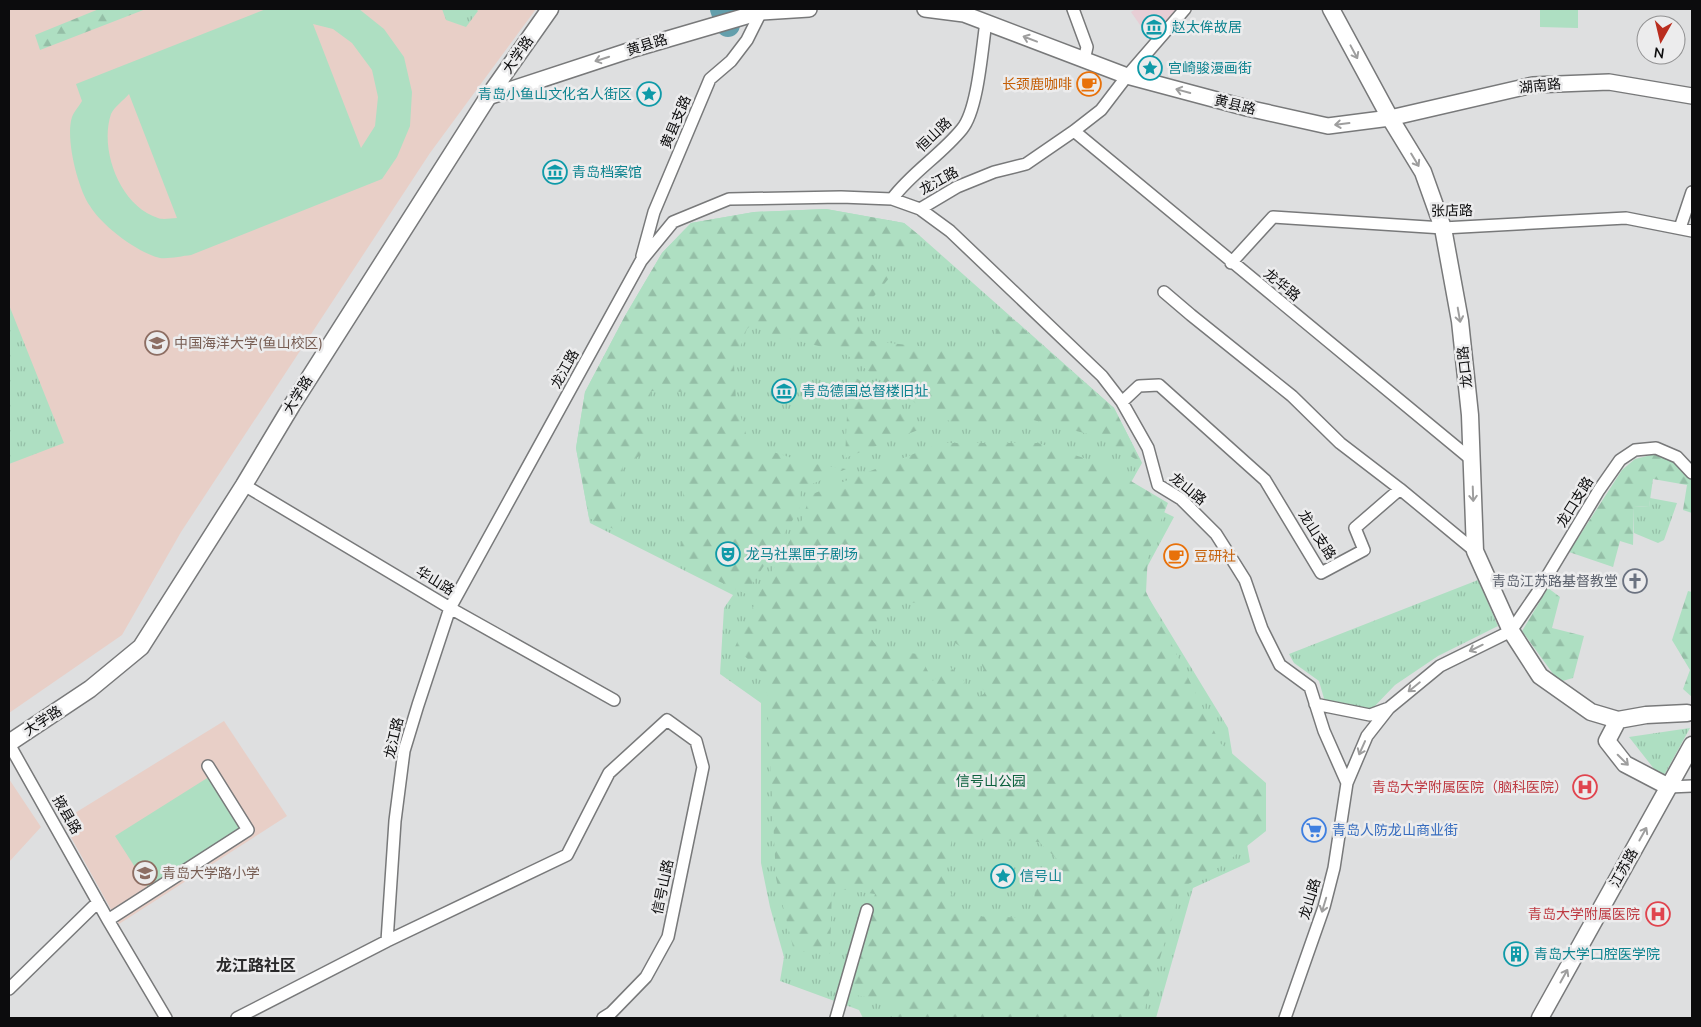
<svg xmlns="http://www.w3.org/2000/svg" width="1701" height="1027" font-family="'Nunito Sans','Noto Sans SC',sans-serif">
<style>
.commercial{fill:#e7ced5}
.education{fill:#e8cfc7}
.grass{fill:url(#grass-tufts)}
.forest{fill:url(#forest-firs);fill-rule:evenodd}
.pitch{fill:#aedfc2;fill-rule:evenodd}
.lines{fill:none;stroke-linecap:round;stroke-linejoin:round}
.river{stroke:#639fac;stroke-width:24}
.minor-casing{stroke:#78797a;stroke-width:14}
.tertiary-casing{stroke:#78797a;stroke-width:18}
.secondary-casing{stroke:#78797a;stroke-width:19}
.minor{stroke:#fff;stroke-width:11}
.tertiary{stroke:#fff;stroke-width:15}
.secondary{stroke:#fff;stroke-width:16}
.oneway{stroke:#9e9e9e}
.labels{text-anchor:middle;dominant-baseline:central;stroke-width:5;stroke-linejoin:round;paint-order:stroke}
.culture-label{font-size:14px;fill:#0d838f;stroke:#ececed;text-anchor:start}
.street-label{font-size:14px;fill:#0c0c0d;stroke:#ececed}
.food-label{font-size:14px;fill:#c56008;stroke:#ececed;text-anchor:end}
.education-label{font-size:14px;fill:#785e54;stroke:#ececed;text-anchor:start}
.worship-label{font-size:14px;fill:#5b616d;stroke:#ececed;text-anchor:end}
.park-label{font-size:14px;fill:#0c613e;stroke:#ececed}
.health-label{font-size:14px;fill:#be3a42;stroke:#ececed;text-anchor:end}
.shop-label{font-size:14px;fill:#366cbe;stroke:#ececed;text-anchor:start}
.quarter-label{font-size:16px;font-weight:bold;fill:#29292a;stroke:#ececed}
</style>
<defs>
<pattern id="grass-tufts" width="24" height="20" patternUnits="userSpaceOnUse" patternTransform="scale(1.25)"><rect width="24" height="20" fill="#aedfc2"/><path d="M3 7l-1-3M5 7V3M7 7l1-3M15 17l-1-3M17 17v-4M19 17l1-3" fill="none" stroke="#94bea6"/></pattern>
<pattern id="forest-firs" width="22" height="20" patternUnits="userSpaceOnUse" patternTransform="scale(1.25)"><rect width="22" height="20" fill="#aedfc2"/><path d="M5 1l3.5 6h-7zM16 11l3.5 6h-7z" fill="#94bea6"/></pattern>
</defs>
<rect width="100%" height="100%" fill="#dedfe0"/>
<path class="commercial" d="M 1136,9 L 1182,9 L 1152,42 L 1131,12 Z"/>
<path class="education" d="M 9,9 L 536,9 L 430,153 L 181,532 L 122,635 L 9,713 Z
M 224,721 L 287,816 L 119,924 L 62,821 Z
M 9,779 L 41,827 L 9,862 Z"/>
<path class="grass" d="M 442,9 L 476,9 L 478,11 L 466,27 L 446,20 Z
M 826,209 L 904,223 L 920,236 L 1114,408 L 1142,463 L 1125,493 L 1174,517 L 1139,582 L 1228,728 L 1250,862 L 1193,888 L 1156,1018 L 863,1018 L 859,1010 L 780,981 L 784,957 L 770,907 L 761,863 L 761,703 L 720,674 L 724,608 L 733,595 L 590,523 L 576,448 L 585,392 L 625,316 L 662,253 L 691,223 L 754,212 Z
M 9,305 L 64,443 L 9,464 Z
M 1650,498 L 1677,503 L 1664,540 L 1658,543 L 1634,533 L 1634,506 L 1649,507 Z
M 1478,580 L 1498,626 L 1438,656 L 1395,685 L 1372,709 L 1325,702 L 1319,681 L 1294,663 L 1289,654 Z
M 1690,728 L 1662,779 L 1629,737 Z"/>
<path class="forest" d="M 99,9 L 146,9 L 40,50 L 35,35 Z
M 826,209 L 904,223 L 920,236 L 907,254 L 898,249 L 867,252 L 866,260 L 890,277 L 855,319 L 872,341 L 988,354 L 1004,312 L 1114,408 L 1142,463 L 1096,436 L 1033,420 L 961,426 L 929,412 L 875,376 L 843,352 L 770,334 L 751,325 L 747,329 L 734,364 L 736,401 L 748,440 L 758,447 L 804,462 L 846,469 L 801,489 L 799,510 L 746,594 L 673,560 L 682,543 L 687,392 L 651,391 L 641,455 L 630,462 L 623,461 L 621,509 L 623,533 L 589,518 L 576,448 L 585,392 L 625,316 L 662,253 L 691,223 L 754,212 Z
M 849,373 L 926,427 L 845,458 Z
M 941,443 L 1038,443 L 1102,464 L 1168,503 L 1148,553 L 1146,592 L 1220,743 L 1266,783 L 1266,831 L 1223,865 L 1181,888 L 1142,1018 L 893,1018 L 890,1001 L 849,994 L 875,894 L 832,888 L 830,954 L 794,951 L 776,878 L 766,676 L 735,647 L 761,590 L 802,520 L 810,495 ZM 904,601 L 926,605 L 960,637 L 954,642 L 962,648 L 976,652 L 984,670 L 975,680 L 986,693 L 969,701 L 959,690 L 965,682 L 948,665 L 933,681 L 919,654 L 880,650 L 865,631 ZM 952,838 L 1039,842 L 1061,863 L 1055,883 L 1035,888 L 1033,918 L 964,916 L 945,883 Z
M 1655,454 L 1675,462 L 1692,480 L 1692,513 L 1683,510 L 1687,485 L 1653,479 L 1649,507 L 1634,506 L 1633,545 L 1620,541 L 1613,567 L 1569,552 L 1622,470 L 1635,459 Z
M 1548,588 L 1560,597 L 1552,628 L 1584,636 L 1573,678 L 1559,682 L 1522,631 Z
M 1688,591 L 1692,592 L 1692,697 L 1683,689 L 1690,670 L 1672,640 Z"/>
<path class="pitch" d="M 266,9 L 359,9 L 384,29 L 404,57 L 412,92 L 410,126 L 397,157 L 382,179 L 191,255 C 182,256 169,259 160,258 C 138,253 102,226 90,206 C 78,189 65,138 72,117 C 74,112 79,106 82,101 L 76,84 ZM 313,24 L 333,29 L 352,43 L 372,70 L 378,97 L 375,126 L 361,148 ZM 129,94 L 177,218 C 171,218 163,220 158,218 C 120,206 99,150 111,114 C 114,107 124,100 129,94 Z
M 1540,9 L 1578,9 L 1578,28 L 1540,27 Z
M 212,775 L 248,830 L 151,892 L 115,836 Z"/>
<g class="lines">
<path class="river" d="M 722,9 L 728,25"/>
<g class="minor-casing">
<path id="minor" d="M 1073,9 L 1087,47 L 1084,60
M 1074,131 L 1472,460
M 892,199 C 912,172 941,155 962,129 C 978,110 982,48 986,22
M 920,209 L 957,187 L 994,172 L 1026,164 L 1074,131 L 1101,110 L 1127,76 L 1185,9
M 1680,228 L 1692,192
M 642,256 L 654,212 L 710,79 L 731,61 L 747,40 L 761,12 L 760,9
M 1231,263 L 1273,217 L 1443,228 L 1626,218 L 1692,231
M 1164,292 L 1191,315 L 1292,396 L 1340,443 L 1400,489
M 1122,402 L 1139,386 L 1159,385 L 1265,480 L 1321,573 L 1364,550 L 1355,528 L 1400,489 L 1475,551
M 244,485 L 450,608 L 614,700
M 1315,704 L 1370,715 L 1389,708
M 9,744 L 108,920 L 166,1018
M 1669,787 L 1692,786
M 108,920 L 248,830 L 208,766
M 387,941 L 395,821 L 404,751 L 418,705 L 450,608 L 641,261 L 673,222 L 729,199 L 841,197 L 892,199 L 920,209 L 950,231 L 1102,376 L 1122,402 L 1148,448 L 1158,485 L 1181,499 L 1216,534 L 1235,564 L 1245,580 L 1262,629 L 1280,665 L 1310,687 L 1324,731 L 1347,783
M 9,989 L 98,902
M 237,1018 L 387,941 L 567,855 L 609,773 L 667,720 L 696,741 L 703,767 L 668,937 L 646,977 L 611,1013 L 603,1018
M 836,1018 L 867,910
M 1285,1018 L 1324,907 L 1334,868 L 1347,783 L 1367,736 L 1389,708 L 1440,666 L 1511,631 L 1537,593 L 1599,490 L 1620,460 L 1635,450 L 1656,448 L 1677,457 L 1692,473"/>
</g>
<g class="tertiary-casing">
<path id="tertiary" d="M 925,9 L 964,14 L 1127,76 L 1247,108 L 1328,126 L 1390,118 L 1533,85 L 1609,82 L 1692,96
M 488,97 L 637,48 L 760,12 L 809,9"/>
</g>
<g class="secondary-casing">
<path id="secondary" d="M 1331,9 L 1390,118 L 1423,172 L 1443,228 L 1460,321 L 1470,415 L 1475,551 L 1511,631 L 1540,676 L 1591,712 L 1618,720 L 1646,715 L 1687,713
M 1618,720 L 1607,741 L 1625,764 L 1669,787
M 9,743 L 90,689 L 141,647 L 244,485 L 292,405 L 488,97 L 550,9
M 1540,1018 L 1692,745"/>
</g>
<use href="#minor" class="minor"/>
<use href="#tertiary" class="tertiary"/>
<use href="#secondary" class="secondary"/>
</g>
<defs><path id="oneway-shaft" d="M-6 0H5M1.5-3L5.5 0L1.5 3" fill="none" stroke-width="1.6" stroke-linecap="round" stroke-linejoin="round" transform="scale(1.25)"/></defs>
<g class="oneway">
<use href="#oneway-shaft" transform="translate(1030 39) rotate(-159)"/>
<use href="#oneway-shaft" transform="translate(1354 52) rotate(62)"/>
<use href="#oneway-shaft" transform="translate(602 59) rotate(162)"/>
<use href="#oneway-shaft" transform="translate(1183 91) rotate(-165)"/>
<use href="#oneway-shaft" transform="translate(1342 124) rotate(173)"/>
<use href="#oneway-shaft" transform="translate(1415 160) rotate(59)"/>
<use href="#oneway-shaft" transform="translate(1459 315) rotate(80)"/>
<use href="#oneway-shaft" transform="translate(1473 494) rotate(88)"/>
<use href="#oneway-shaft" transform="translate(1476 648) rotate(154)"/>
<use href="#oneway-shaft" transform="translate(1414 687) rotate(141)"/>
<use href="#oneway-shaft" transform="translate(1362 748) rotate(114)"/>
<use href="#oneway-shaft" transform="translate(1623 760) rotate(45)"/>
<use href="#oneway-shaft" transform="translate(1643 834) rotate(-61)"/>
<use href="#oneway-shaft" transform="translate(1324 905) rotate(107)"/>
<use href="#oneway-shaft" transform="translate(1564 976) rotate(-61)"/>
</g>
<defs>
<g id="museum-ring" transform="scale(1.25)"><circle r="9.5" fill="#ececed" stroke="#0f9aa8" stroke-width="1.5"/><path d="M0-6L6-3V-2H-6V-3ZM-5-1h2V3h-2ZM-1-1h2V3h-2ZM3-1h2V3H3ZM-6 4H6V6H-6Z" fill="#0f9aa8"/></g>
<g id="sight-ring" transform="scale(1.25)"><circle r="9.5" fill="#ececed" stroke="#0f9aa8" stroke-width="1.5"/><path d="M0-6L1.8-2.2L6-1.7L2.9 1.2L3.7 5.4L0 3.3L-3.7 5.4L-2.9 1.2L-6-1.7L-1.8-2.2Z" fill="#0f9aa8"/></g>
<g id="cafe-ring" transform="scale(1.25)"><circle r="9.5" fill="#ececed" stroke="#e8710a" stroke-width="1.5"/><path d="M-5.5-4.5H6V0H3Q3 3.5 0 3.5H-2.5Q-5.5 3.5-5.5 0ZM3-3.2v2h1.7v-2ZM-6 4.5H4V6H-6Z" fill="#e8710a"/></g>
<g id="university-ring" transform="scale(1.25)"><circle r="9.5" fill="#ececed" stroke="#8d6e63" stroke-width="1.5"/><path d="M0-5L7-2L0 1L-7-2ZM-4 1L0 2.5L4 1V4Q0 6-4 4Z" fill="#8d6e63"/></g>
<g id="theatre-ring" transform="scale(1.25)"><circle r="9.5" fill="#ececed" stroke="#0f9aa8" stroke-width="1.5"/><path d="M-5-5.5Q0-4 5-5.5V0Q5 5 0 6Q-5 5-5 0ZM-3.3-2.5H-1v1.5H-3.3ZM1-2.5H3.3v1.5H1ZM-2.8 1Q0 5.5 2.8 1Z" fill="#0f9aa8"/></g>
<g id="church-ring" transform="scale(1.25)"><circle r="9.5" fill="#ececed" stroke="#6b7280" stroke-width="1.5"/><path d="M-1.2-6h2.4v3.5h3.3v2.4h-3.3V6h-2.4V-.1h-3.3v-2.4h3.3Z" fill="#6b7280"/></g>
<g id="hospital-ring" transform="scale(1.25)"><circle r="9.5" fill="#ececed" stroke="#e0444e" stroke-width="1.5"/><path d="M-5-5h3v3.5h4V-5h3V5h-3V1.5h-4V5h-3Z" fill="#e0444e"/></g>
<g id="supermarket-ring" transform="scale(1.25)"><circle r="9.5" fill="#ececed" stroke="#3f7fe0" stroke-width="1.5"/><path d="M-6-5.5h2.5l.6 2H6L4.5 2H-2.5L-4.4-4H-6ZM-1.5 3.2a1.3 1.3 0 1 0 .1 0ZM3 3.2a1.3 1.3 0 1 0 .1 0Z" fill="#3f7fe0"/></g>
<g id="school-ring" transform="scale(1.25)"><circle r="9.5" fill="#ececed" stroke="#8d6e63" stroke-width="1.5"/><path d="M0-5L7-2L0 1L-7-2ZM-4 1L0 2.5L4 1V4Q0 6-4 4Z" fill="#8d6e63"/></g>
<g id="building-ring" transform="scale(1.25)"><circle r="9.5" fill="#ececed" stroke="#0f9aa8" stroke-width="1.5"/><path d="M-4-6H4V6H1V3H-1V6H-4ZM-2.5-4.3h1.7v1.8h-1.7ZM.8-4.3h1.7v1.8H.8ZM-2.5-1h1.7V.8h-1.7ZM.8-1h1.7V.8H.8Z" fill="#0f9aa8"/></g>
</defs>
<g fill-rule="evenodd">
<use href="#museum-ring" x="1154" y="27"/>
<use href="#sight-ring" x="1150" y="68"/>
<use href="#cafe-ring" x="1089" y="84"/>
<use href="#sight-ring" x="649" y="94"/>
<use href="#museum-ring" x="555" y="172"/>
<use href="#university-ring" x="157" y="343"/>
<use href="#museum-ring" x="784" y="391"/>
<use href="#theatre-ring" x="728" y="554"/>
<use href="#cafe-ring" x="1176" y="556"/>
<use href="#church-ring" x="1635" y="581"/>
<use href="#hospital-ring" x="1585" y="787"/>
<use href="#supermarket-ring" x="1314" y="830"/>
<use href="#school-ring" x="145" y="873"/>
<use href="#sight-ring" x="1003" y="876"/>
<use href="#hospital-ring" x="1658" y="914"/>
<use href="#building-ring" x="1516" y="954"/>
</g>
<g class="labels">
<g class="culture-label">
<text x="1172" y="27">赵太侔故居</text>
<text x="1168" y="68">宫崎骏漫画街</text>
<text x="632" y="94" text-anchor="end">青岛小鱼山文化名人街区</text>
<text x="572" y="172">青岛档案馆</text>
<text x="802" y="391">青岛德国总督楼旧址</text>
<text x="746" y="554">龙马社黑匣子剧场</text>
<text x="1020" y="876">信号山</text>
<text x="1534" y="954">青岛大学口腔医学院</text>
</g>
<g class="street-label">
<text transform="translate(647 45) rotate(-17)">黄县路</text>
<text transform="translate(518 55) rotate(-55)">大学路</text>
<text transform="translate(1540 86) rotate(-6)">湖南路</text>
<text transform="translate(1235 105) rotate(14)">黄县路</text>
<text transform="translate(676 122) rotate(-67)">黄县支路</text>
<text transform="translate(934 135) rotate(-44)">恒山路</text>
<text transform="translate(939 181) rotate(-29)">龙江路</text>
<text transform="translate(1452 211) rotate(-1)">张店路</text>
<text transform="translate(1282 285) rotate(39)">龙华路</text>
<text transform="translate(1465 367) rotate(-96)">龙口路</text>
<text transform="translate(565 369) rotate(-61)">龙江路</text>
<text transform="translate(298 395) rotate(-58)">大学路</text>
<text transform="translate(1188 489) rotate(39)">龙山路</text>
<text transform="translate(1575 502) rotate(-58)">龙口支路</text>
<text transform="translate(1317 535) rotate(57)">龙山支路</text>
<text transform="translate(435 581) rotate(31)">华山路</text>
<text transform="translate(43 721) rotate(-33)">大学路</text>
<text transform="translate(394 738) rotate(-77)">龙江路</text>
<text transform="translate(67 815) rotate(60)">掖县路</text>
<text transform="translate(1624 868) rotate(-61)">江苏路</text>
<text transform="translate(663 887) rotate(-78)">信号山路</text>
<text transform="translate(1310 899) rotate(-73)">龙山路</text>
</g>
<g class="food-label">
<text x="1072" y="84">长颈鹿咖啡</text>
<text x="1194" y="556" text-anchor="start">豆研社</text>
</g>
<g class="education-label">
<text x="174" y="343">中国海洋大学(鱼山校区)</text>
<text x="162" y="873">青岛大学路小学</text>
</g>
<g class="worship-label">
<text x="1618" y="581">青岛江苏路基督教堂</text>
</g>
<g class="park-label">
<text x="991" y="781">信号山公园</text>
</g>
<g class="health-label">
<text x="1568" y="787">青岛大学附属医院（脑科医院）</text>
<text x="1640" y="914">青岛大学附属医院</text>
</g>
<g class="shop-label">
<text x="1332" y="830">青岛人防龙山商业街</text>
</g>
<g class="quarter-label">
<text x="256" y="966">龙江路社区</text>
</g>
</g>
<rect width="1701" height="1027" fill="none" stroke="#0c0c0d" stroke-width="20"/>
<g transform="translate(1661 40) rotate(188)"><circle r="24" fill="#ececed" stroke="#929293"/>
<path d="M0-4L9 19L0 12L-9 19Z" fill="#ba2d1e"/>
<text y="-8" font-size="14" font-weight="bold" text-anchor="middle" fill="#0c0c0d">N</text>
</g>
</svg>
